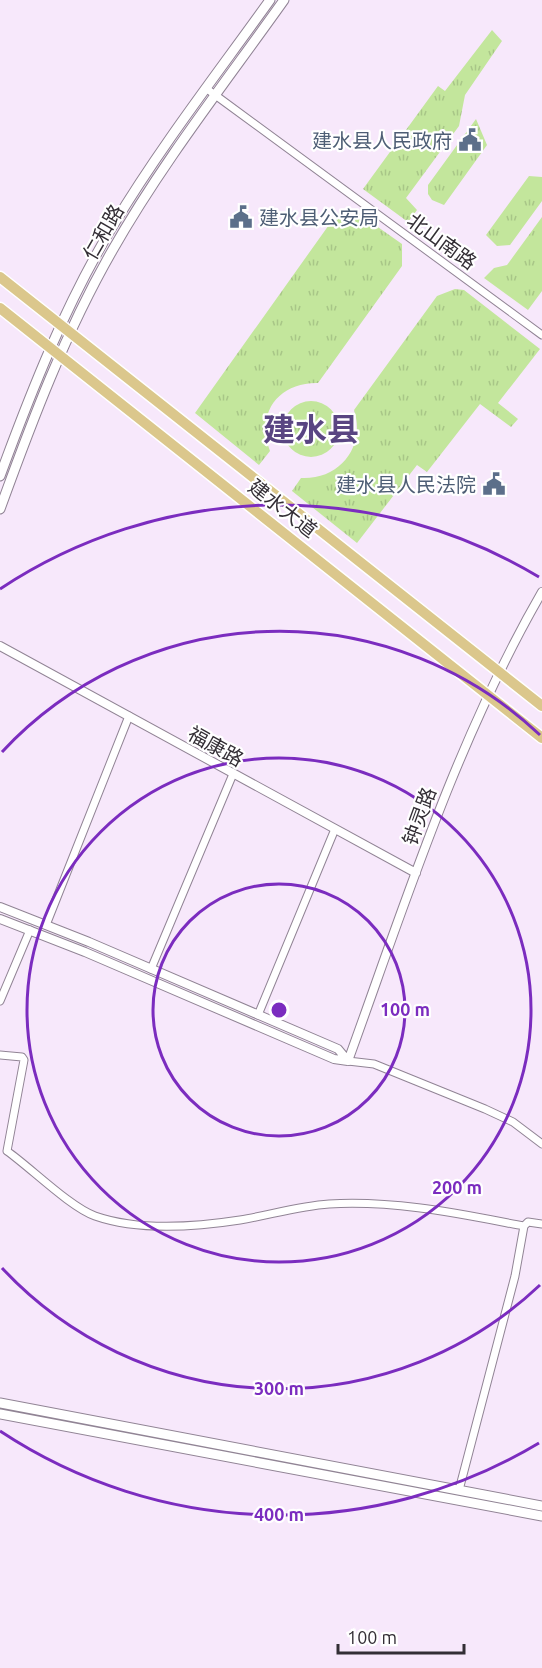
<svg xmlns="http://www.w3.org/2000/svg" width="542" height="1668" font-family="Ubuntu,'Noto Sans SC',sans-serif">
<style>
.grass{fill:url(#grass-tufts)}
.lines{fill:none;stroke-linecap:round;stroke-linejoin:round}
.minor-casing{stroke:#918495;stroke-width:9}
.tertiary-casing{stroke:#918495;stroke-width:10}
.secondary-casing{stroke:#918495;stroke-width:11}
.primary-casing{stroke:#fff;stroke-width:13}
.minor{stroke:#fff;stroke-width:7}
.tertiary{stroke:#fff;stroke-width:8}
.secondary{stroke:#fff;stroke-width:9}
.primary{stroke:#dbc78c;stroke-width:10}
.ring{fill:none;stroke:#7b2cbf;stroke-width:3}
.labels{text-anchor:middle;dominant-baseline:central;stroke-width:4.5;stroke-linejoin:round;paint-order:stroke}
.service-label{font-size:20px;fill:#4e5e75;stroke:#fff;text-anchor:end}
.street-label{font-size:20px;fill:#332e35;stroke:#fff}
.town-label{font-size:32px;font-weight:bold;fill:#594582;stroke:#fff}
.centre{fill:#7b2cbf;stroke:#fff;stroke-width:3}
.ring-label{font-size:18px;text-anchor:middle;font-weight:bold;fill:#7b2cbf;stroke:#fff;stroke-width:4.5;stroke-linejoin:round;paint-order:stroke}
</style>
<defs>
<pattern id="grass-tufts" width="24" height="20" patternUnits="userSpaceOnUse" patternTransform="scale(1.5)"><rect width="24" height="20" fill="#c3e69c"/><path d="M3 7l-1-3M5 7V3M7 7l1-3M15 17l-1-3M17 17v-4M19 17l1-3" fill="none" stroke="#a8c687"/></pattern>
</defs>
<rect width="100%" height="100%" fill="#f7e8fb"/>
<path class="grass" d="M 492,30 L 502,41 L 465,95 L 459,126 L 406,198 L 417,210 L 408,222 L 363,189 L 438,86 L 445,91 Z
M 476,119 L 487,145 L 444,205 L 432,200 L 428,194 L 428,185 Z
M 529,176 L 542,177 L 542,201 L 510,245 L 497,246 L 486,235 Z
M 355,211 L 402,244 L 402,266 L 318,383 C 279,382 255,413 270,451 L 259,465 L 195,413 L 336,215 L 341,219 L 347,212 Z
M 542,217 L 542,291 L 528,310 L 484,278 L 494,268 L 507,265 Z
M 455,289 L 464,290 L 540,349 L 498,403 L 518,419 L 511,427 L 480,404 L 427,472 L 417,465 L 357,543 L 292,491 L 301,478 C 340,480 366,446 354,410 L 437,296 Z
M283 429a28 28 0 1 1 56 0a28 28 0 1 1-56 0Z"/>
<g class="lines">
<g class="minor-casing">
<path id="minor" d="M 207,89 L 542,335
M 46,925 L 129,716
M 151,969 L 233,774
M 0,1001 L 30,930
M 258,1015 L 335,829
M 0,1055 L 22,1057 L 24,1060 L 7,1151 C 31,1168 70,1207 95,1216 C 138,1231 195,1227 240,1220 C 270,1215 299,1206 329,1204 C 395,1200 460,1214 524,1226 L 528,1222 L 542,1224
M 348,1061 L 374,1064 L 485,1109 L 513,1122 L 542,1144
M 459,1490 L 515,1276 L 524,1226"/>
</g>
<g class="tertiary-casing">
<path id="tertiary" d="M 0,646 L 416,873
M 0,907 L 89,942 L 338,1049 L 348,1061
M 0,919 L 85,952 L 334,1059 L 348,1061
M 348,1061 C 406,901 457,739 542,592"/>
</g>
<g class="secondary-casing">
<path id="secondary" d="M 0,476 C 32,389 66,303 114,224 C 161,146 217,74 270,0
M 0,509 C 32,421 65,333 112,251 C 162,163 225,83 284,0
M 0,1403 L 542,1506
M 0,1414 L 542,1516"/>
</g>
<g class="primary-casing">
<path id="primary" d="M 0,277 L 542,706
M 0,308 L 542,738"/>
</g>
<use href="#minor" class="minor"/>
<use href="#tertiary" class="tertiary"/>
<use href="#secondary" class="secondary"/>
<use href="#primary" class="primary"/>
</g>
<g class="ring">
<circle cx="279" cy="1010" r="126"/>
<circle cx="279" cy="1010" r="252"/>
<path d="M540 1285A379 379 0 0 1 2 1268M2 752A379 379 0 0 1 540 735"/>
<path d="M539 1443A505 505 0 0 1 0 1431M0 589A505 505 0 0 1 539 577"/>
</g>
<defs>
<g id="civic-bare" transform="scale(1.8)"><path d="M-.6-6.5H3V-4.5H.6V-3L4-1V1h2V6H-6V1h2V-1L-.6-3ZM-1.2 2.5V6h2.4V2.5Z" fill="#5c6f8a" stroke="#fff" stroke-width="2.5" paint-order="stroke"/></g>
</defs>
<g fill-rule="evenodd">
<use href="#civic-bare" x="470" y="140"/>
<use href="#civic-bare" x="241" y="217"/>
<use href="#civic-bare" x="494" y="484"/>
</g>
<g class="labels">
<g class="service-label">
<text x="452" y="140">建水县人民政府</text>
<text x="259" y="217" text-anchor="start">建水县公安局</text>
<text x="476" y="484">建水县人民法院</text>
</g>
<g class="street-label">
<text transform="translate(103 232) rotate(-60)">仁和路</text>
<text transform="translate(442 241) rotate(36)">北山南路</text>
<text transform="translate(283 508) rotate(38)">建水大道</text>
<text transform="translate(216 746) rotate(29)">福康路</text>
<text transform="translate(419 816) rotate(-70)">钟灵路</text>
</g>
<g class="town-label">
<text x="311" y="429">建水县</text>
</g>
</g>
<circle cx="279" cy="1010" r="9" class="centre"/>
<g class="ring-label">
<text x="405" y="1016">100 m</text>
<text x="457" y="1194">200 m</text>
<text x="279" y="1395">300 m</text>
<text x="279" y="1521">400 m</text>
</g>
<path d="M338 1644v9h126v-9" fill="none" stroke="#332e35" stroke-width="3"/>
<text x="347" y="1644" font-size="18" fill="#332e35" stroke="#ffffff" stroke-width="4.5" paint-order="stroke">100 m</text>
</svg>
